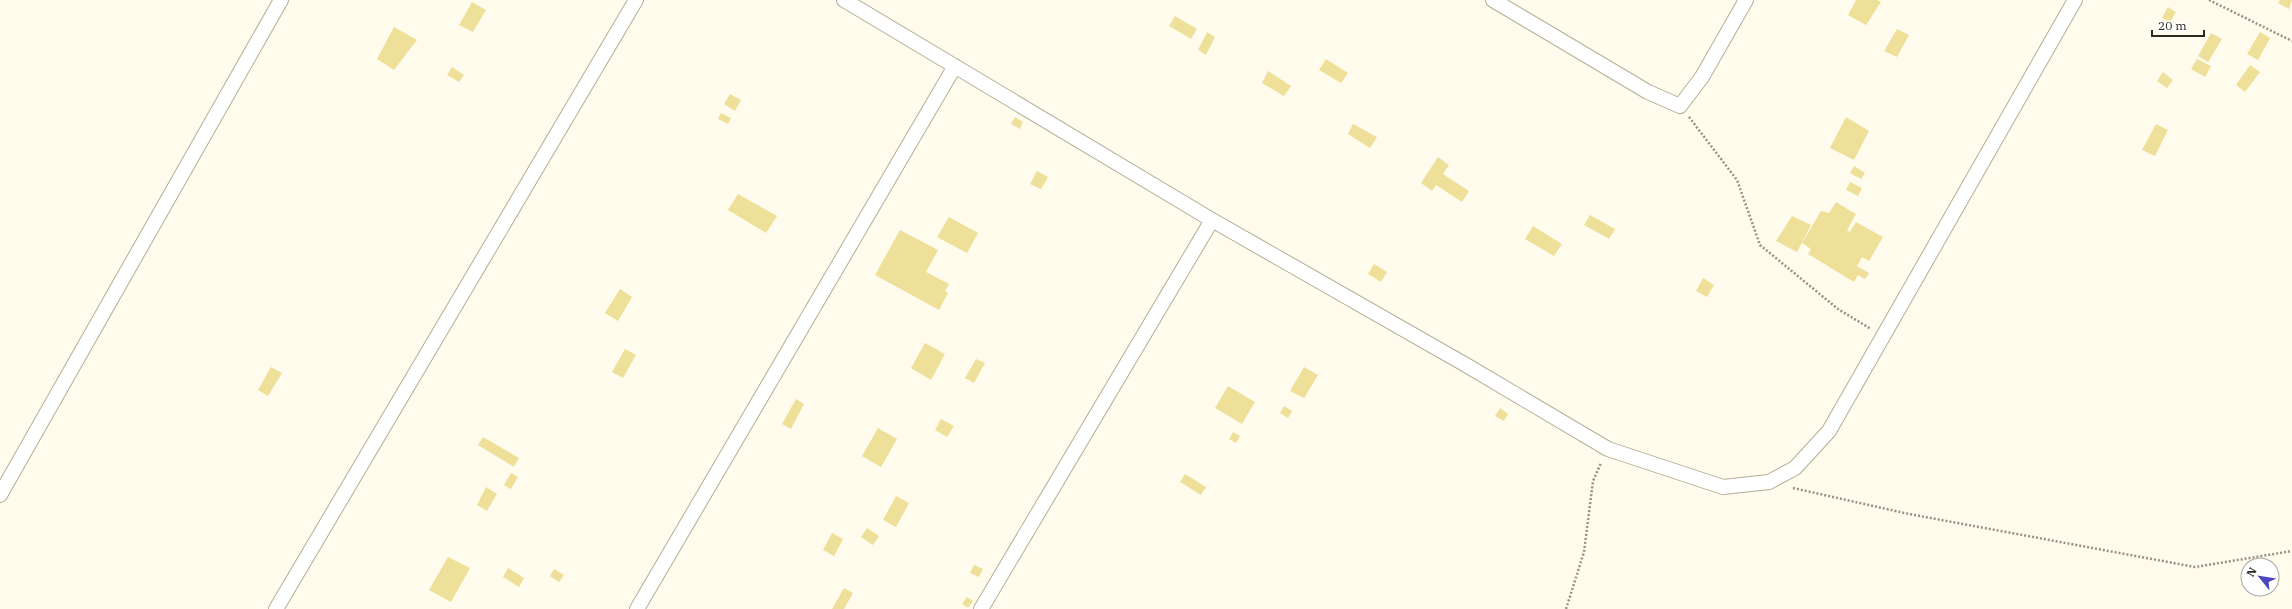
<svg xmlns="http://www.w3.org/2000/svg" width="2292" height="609" font-family="'IBM Plex Serif',serif">
<style>
.building{fill:#eedf99}
.lines{fill:none;stroke-linecap:round;stroke-linejoin:round}
.minor-casing{stroke:#b3ae96;stroke-width:16}
.path{stroke:#949285;stroke-width:2.5;stroke-dasharray:2 2;stroke-linecap:butt}
.minor{stroke:#fff;stroke-width:14}
</style>
<rect width="100%" height="100%" fill="#fffced"/>
<path class="building" d="M 1856,0 L 1877,0 L 1881,2 L 1866,25 L 1848,15 Z
M 2280,0 L 2292,0 L 2289,9 L 2278,3 Z
M 472,2 L 486,10 L 473,32 L 459,25 Z
M 2168,7 L 2176,12 L 2170,22 L 2162,18 Z
M 1175,16 L 1197,29 L 1191,39 L 1169,26 Z
M 394,27 L 417,40 L 394,70 L 377,59 Z
M 1897,29 L 1909,35 L 1897,57 L 1884,51 Z
M 1207,32 L 1215,37 L 1206,55 L 1198,50 Z
M 2260,32 L 2270,38 L 2258,60 L 2247,54 Z
M 2211,33 L 2222,39 L 2208,62 L 2198,56 Z
M 1326,59 L 1348,73 L 1341,83 L 1319,70 Z
M 2197,59 L 2211,66 L 2205,77 L 2191,69 Z
M 2250,65 L 2260,72 L 2245,92 L 2236,85 Z
M 452,67 L 464,75 L 459,82 L 447,75 Z
M 1268,71 L 1291,86 L 1284,96 L 1262,83 Z
M 2163,72 L 2173,80 L 2167,88 L 2157,81 Z
M 730,94 L 741,100 L 735,111 L 724,104 Z
M 721,113 L 731,118 L 728,124 L 718,119 Z
M 1015,117 L 1023,122 L 1020,129 L 1011,124 Z
M 1846,117 L 1869,131 L 1854,160 L 1830,148 Z
M 1353,124 L 1377,137 L 1370,148 L 1348,134 Z
M 2156,124 L 2168,130 L 2155,156 L 2142,150 Z
M 1438,157 L 1449,165 L 1443,174 L 1469,191 L 1462,202 L 1436,185 L 1432,191 L 1421,183 Z
M 1854,166 L 1865,173 L 1861,179 L 1850,173 Z
M 1037,171 L 1048,177 L 1041,189 L 1030,184 Z
M 1850,182 L 1862,188 L 1858,196 L 1846,190 Z
M 738,194 L 777,216 L 766,233 L 728,210 Z
M 1836,202 L 1856,214 L 1847,230 L 1850,232 L 1856,222 L 1883,237 L 1869,261 L 1862,257 L 1857,266 L 1869,273 L 1865,279 L 1858,275 L 1854,282 L 1808,254 L 1811,249 L 1802,243 L 1821,211 L 1829,213 Z
M 1590,215 L 1615,229 L 1609,239 L 1584,225 Z
M 1792,216 L 1811,225 L 1797,252 L 1776,241 Z
M 949,217 L 978,233 L 967,253 L 937,237 Z
M 1533,226 L 1562,244 L 1554,256 L 1525,239 Z
M 900,230 L 938,250 L 926,272 L 949,284 L 945,291 L 948,293 L 939,310 L 875,275 Z
M 1374,264 L 1387,272 L 1381,282 L 1368,274 Z
M 1703,278 L 1714,285 L 1707,297 L 1696,291 Z
M 620,289 L 632,297 L 618,321 L 605,313 Z
M 925,343 L 945,354 L 931,380 L 911,368 Z
M 625,349 L 636,355 L 623,378 L 612,372 Z
M 976,359 L 985,363 L 974,383 L 965,378 Z
M 271,367 L 282,373 L 268,396 L 258,390 Z
M 1304,367 L 1318,375 L 1304,398 L 1290,391 Z
M 1228,386 L 1255,402 L 1242,424 L 1215,408 Z
M 796,399 L 804,404 L 791,429 L 782,424 Z
M 1284,406 L 1292,411 L 1288,418 L 1280,413 Z
M 1500,408 L 1508,414 L 1504,421 L 1495,416 Z
M 941,419 L 954,426 L 947,437 L 935,430 Z
M 878,428 L 897,439 L 881,467 L 862,456 Z
M 1233,432 L 1240,436 L 1236,443 L 1229,439 Z
M 483,437 L 519,458 L 514,467 L 478,445 Z
M 511,473 L 518,477 L 511,489 L 504,485 Z
M 1185,474 L 1206,487 L 1201,495 L 1180,482 Z
M 486,487 L 497,494 L 487,511 L 477,505 Z
M 896,496 L 909,503 L 896,527 L 883,520 Z
M 867,528 L 879,536 L 873,545 L 861,537 Z
M 832,533 L 843,539 L 834,556 L 823,550 Z
M 448,557 L 470,568 L 451,602 L 429,590 Z
M 974,565 L 983,569 L 979,577 L 970,573 Z
M 508,568 L 524,578 L 519,587 L 503,577 Z
M 554,569 L 564,575 L 559,582 L 550,576 Z
M 844,588 L 853,593 L 844,609 L 832,609 Z
M 967,597 L 973,601 L 968,608 L 962,604 Z"/>
<g class="lines">
<g class="minor-casing">
<path id="minor" d="M 844,0 L 1212,220 L 1466,365 L 1608,449 L 1723,487 L 1769,482 L 1795,468 L 1829,431 L 2075,0
M 1493,0 L 1648,92 L 1680,106 L 1702,77 L 1746,0
M 0,495 L 281,0
M 276,609 L 636,0
M 637,609 L 955,66
M 981,609 L 1212,220"/>
</g>
<path class="path" d="M 2209,0 L 2292,41
M 1689,117 L 1737,180 L 1760,245 L 1838,309 L 1871,329
M 1793,488 L 1909,514 L 2195,567 L 2292,551
M 1566,609 L 1584,552 L 1593,481 L 1601,463"/>
<use href="#minor" class="minor"/>
</g>
<g transform="translate(2260 577) rotate(300)"><circle r="19" fill="#ffffff" stroke="#aaa9a5"/>
<path d="M0-3L7 15L0 10L-7 15Z" fill="#4a47bd"/>
<text y="-6" font-size="11" font-weight="bold" text-anchor="middle" fill="#2a291f">N</text>
</g>
<path d="M2152 30v6h52v-6" fill="none" stroke="#2a291f" stroke-width="2"/>
<text x="2158" y="30" font-size="12" fill="#2a291f" stroke="#ffffff" stroke-width="3" paint-order="stroke">20 m</text>
</svg>
